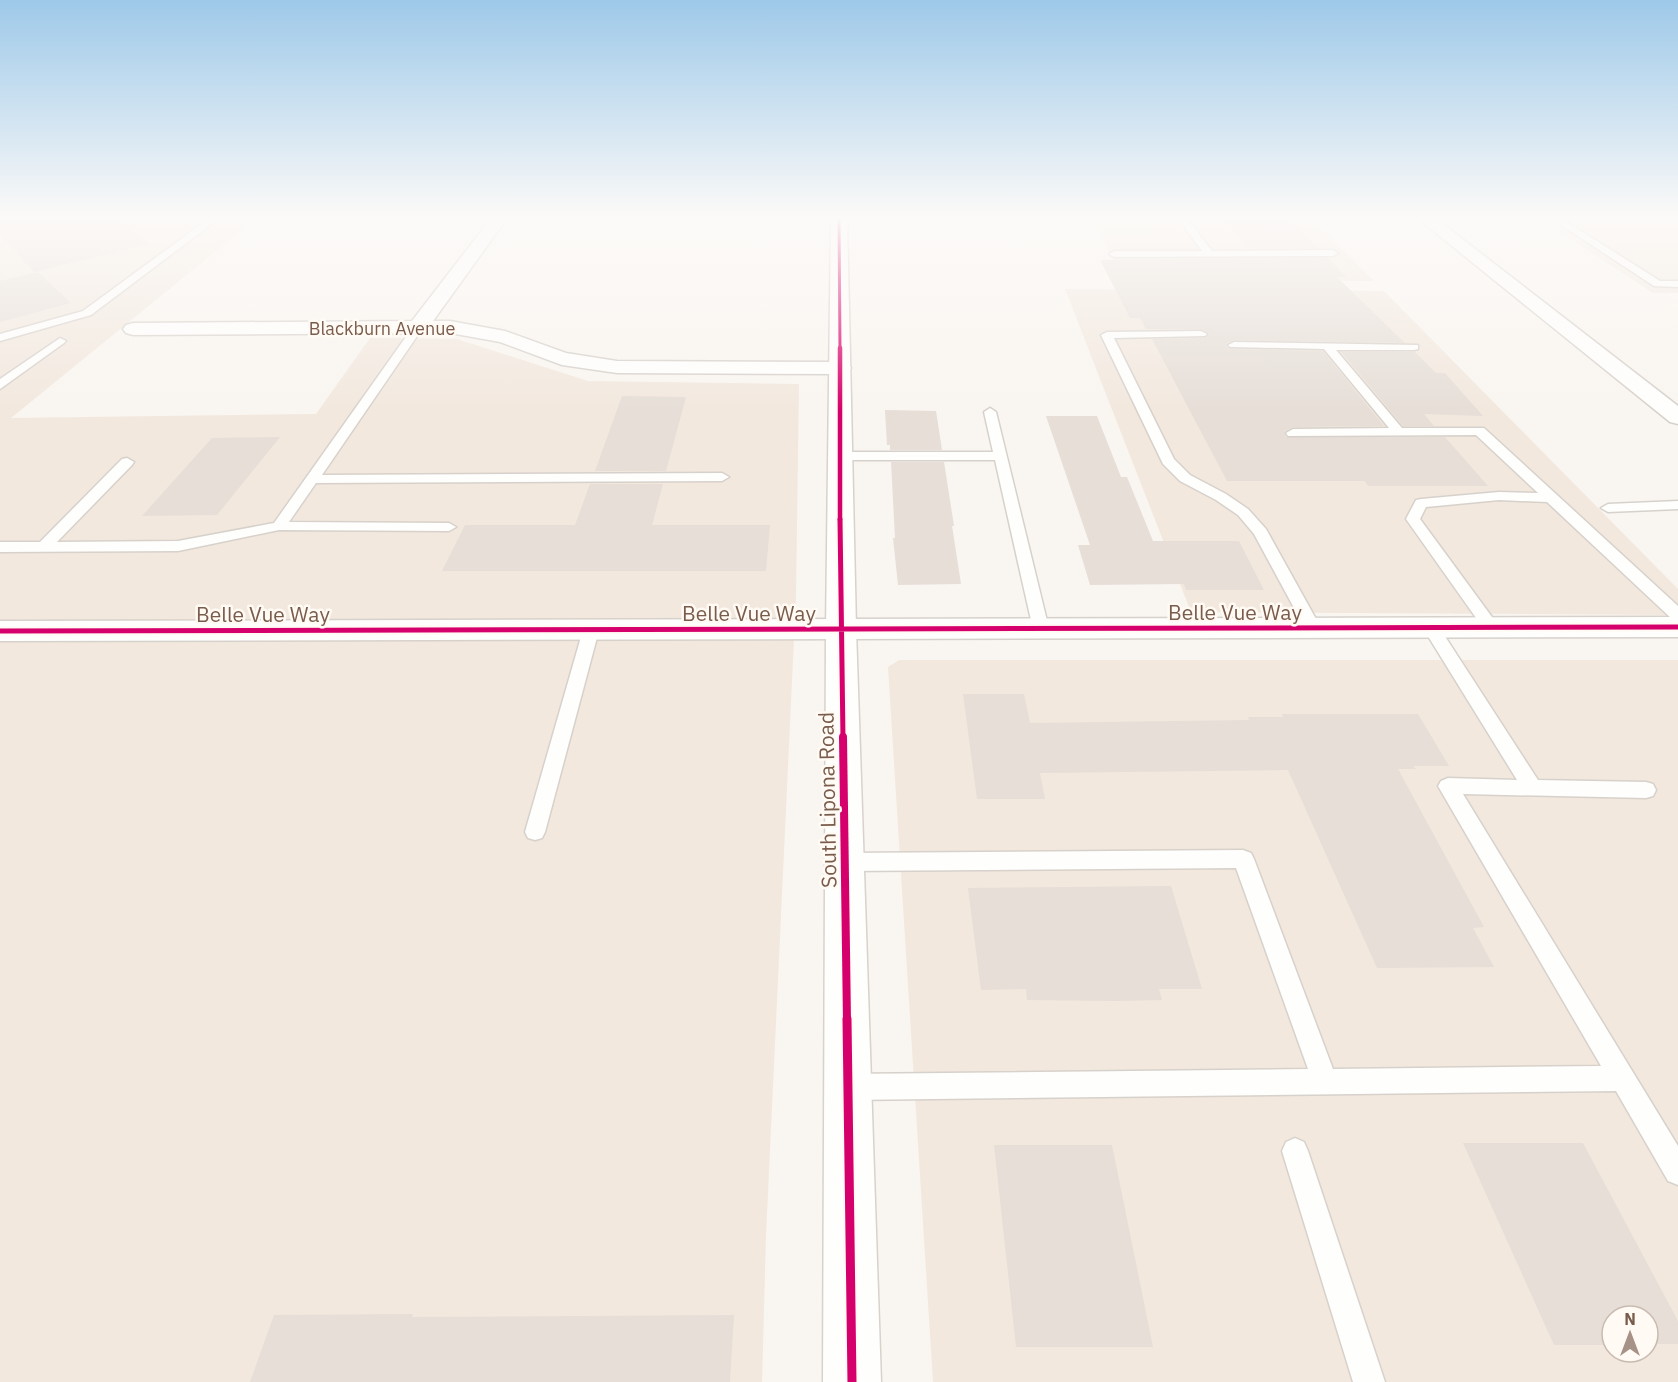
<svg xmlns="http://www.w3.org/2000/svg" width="1678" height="1382" font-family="'IBM Plex Sans',sans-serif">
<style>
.residential{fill:#f2e8de;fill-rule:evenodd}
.green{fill:#e7f0db}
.building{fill:#e6ded7}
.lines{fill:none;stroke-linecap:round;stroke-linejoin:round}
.lane-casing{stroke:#d7d1cb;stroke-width:3}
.street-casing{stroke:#d7d1cb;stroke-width:3}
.secondary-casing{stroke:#d9d2cb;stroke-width:3}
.lane{fill:#fefefd;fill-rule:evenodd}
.street{fill:#fefefd;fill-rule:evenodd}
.secondary{fill:#fefefd;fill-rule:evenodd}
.cycleway-far4-casing{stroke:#fffaf3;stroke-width:5}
.cycleway-far3-casing{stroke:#fffaf3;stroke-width:8}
.cycleway-far2-casing{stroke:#fffaf3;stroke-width:9}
.cycleway-far1-casing{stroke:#fffaf3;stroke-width:11}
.cycleway-casing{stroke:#fffaf3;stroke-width:13}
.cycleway-far4{stroke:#d6006c;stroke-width:3}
.cycleway-far3{stroke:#d6006c;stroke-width:4.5}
.cycleway-far2{stroke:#d6006c;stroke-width:5}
.cycleway-far1{stroke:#d6006c;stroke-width:8}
.cycleway{stroke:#d6006c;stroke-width:9}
.labels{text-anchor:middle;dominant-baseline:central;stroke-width:5;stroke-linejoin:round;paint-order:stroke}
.far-street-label{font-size:18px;fill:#7a5c4d;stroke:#fffaf3}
.street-label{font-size:21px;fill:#7a5c4d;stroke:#fffaf3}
</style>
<rect width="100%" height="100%" fill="#f9f5f0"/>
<path class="residential" d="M 0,217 L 258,217 L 11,418 L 316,414 L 370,338 L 457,339 L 588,381 L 799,384 L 796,596 L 766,1235 L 762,1382 L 0,1382 Z
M 1090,217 L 1309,217 L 1374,281 L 1126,280 Z
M 1537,217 L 1678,217 L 1678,293 L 1653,293 Z
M 1065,289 L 1384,291 L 1678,589 L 1678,615 L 1191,612 Z
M 899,660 L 1678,660 L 1678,1382 L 933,1382 L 888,667 ZM 1612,1316 L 1648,1316 L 1648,1352 L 1612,1352 Z"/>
<path class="green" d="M 1090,217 L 1143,217 L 1155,234 L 1099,234 Z"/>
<path class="building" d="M 0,217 L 116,217 L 149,244 L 34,272 L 0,235 Z
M 1221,217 L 1288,217 L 1318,248 L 1248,248 Z
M 1328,258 L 1346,277 L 1337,277 L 1405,343 L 1234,340 L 1227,343 L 1226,347 L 1230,349 L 1323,351 L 1384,426 L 1293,427 L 1284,432 L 1286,437 L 1445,437 L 1488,486 L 1368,486 L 1365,481 L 1227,481 L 1152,339 L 1205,338 L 1209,334 L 1201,329 L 1146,329 L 1140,318 L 1130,318 L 1100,260 Z
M 38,272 L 71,303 L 0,322 L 0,281 Z
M 1341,352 L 1415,352 L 1436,373 L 1445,373 L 1483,416 L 1424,414 L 1434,426 L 1403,426 Z
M 622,396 L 686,397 L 666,471 L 595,471 Z
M 885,410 L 936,411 L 942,450 L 890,450 L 890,445 L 887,445 Z
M 1046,416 L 1097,416 L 1121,477 L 1127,477 L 1153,541 L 1239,541 L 1264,590 L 1186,590 L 1184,584 L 1090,585 L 1078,545 L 1090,545 Z
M 280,437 L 217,515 L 142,516 L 212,438 Z
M 891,462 L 944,462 L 954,526 L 952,526 L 961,584 L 898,585 L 893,538 L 895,538 Z
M 590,484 L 663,484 L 652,525 L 770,525 L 766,571 L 442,571 L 465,525 L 575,525 Z
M 963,694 L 1024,694 L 1030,723 L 1249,720 L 1248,717 L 1283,717 L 1282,714 L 1418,714 L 1449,766 L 1413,766 L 1416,769 L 1398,769 L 1484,927 L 1473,928 L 1494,967 L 1377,968 L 1288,770 L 1040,773 L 1045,799 L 977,799 Z
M 1171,886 L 1202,989 L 1159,989 L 1162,1000 L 1115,1001 L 1027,1000 L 1026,989 L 981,990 L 968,888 Z
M 1463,1143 L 1583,1143 L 1678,1321 L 1678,1344 L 1648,1344 L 1648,1316 L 1612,1316 L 1612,1345 L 1554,1345 Z
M 994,1145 L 1112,1145 L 1153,1347 L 1016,1347 Z
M 413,1314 L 412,1317 L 734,1315 L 730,1382 L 250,1382 L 274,1315 Z"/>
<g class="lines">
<g class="lane-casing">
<path id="lane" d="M 211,217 L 221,217 L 91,315 L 0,341 L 0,334 L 83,311 Z
M 1177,217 L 1186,217 L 1212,251 L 1333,250 L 1338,253 L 1333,256 L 1114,257 L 1109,254 L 1114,251 L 1202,251 Z
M 1549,217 L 1559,217 L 1660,281 L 1678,281 L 1678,287 L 1654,286 Z
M 419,323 L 424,326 L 322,475 L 722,473 L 729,477 L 722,481 L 316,483 L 289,522 L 449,523 L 456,527 L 449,531 L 279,530 L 178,551 L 0,552 L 0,542 L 40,542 L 122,459 L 127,458 L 134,462 L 132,465 L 57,542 L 178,541 L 274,523 L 415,324 Z
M 1201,331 L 1207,334 L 1205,336 L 1114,338 L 1174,459 L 1190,475 L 1226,494 L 1248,509 L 1266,529 L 1321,628 L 1319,632 L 1307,632 L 1254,534 L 1238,515 L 1216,500 L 1180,481 L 1163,464 L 1101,335 L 1107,332 Z
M 60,338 L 66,341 L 64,343 L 0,389 L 0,379 Z
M 1234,342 L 1418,345 L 1418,349 L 1414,350 L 1336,350 L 1402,428 L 1484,428 L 1678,606 L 1678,620 L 1672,619 L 1547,502 L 1499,500 L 1426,507 L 1420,519 L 1500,628 L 1498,632 L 1486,632 L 1406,519 L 1416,500 L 1421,499 L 1499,492 L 1538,493 L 1476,435 L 1288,436 L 1286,433 L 1293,429 L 1389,428 L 1324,349 L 1230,347 L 1228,345 Z
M 990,408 L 996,412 L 1049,629 L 1047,633 L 1035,633 L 1033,629 L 995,460 L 841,460 L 834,456 L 841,452 L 993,452 L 984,412 Z
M 1678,501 L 1678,509 L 1608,512 L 1601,508 L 1608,504 Z
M 1431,622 L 1437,624 L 1538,780 L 1646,782 L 1653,784 L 1656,790 L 1653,796 L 1646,798 L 1463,794 L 1678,1146 L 1678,1185 L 1668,1181 L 1616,1091 L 848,1100 L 839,1096 L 835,1087 L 839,1078 L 848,1074 L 1308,1069 L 1236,868 L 845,871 L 837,868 L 834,862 L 837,856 L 845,853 L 1243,850 L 1251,853 L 1254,859 L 1333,1069 L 1601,1066 L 1438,786 L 1441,781 L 1448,778 L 1517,780 L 1423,628 L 1425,624 Z
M 591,624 L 597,626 L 599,630 L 545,832 L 542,838 L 535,840 L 528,838 L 525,832 L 583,630 L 585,626 Z
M 1295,1138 L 1304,1142 L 1308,1151 L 1385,1382 L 1353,1382 L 1282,1151 L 1286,1142 Z"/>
</g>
<g class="street-casing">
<path id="street" d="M 492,217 L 508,217 L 433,321 L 450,321 L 505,331 L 566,353 L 617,361 L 840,362 L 848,363 L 851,368 L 848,373 L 840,374 L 617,373 L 562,365 L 500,342 L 450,333 L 133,335 L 126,333 L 123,329 L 126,325 L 133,323 L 412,321 Z
M 1416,217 L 1434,217 L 1678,406 L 1678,424 L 1670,422 Z
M 1678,617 L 1678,637 L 0,641 L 0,621 Z"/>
</g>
<g class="secondary-casing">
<path id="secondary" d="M 831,217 L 847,217 L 856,629 L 881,1382 L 823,1382 L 826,629 Z"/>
</g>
<use href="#lane" class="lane"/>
<use href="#street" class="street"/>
<use href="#secondary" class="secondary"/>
<g class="cycleway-far4-casing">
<path id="cycleway-far4" d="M 839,217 L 840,350"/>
</g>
<g class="cycleway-far3-casing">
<path id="cycleway-far3" d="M 840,348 L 840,520"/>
</g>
<g class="cycleway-far2-casing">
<path id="cycleway-far2" d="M 840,519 L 843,739
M 0,631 L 1678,627"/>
</g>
<g class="cycleway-far1-casing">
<path id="cycleway-far1" d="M 843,737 L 847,1021"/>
</g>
<g class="cycleway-casing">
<path id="cycleway" d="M 847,1019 L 852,1382"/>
</g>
<use href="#cycleway-far4" class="cycleway-far4"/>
<use href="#cycleway-far3" class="cycleway-far3"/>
<use href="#cycleway-far2" class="cycleway-far2"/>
<use href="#cycleway-far1" class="cycleway-far1"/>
<use href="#cycleway" class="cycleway"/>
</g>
<linearGradient id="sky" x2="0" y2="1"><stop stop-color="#9ec9e9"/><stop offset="0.53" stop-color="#fcfaf8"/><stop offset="1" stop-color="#fcfaf8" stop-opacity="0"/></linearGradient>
<rect width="1678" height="410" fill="url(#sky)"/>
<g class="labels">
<g class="far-street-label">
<text x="382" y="328">Blackburn Avenue</text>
</g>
<g class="street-label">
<text x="1235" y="612">Belle Vue Way</text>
<text x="749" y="613">Belle Vue Way</text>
<text x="263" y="614">Belle Vue Way</text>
<text transform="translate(827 800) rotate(-91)">South Lipona Road</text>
</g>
</g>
<g transform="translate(1630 1334)"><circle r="28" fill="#fffaf3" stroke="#cabbb1" stroke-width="1.5"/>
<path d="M0-4.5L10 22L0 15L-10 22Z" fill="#a69286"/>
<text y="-9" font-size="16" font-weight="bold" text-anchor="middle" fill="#7a5c4d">N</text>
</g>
</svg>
